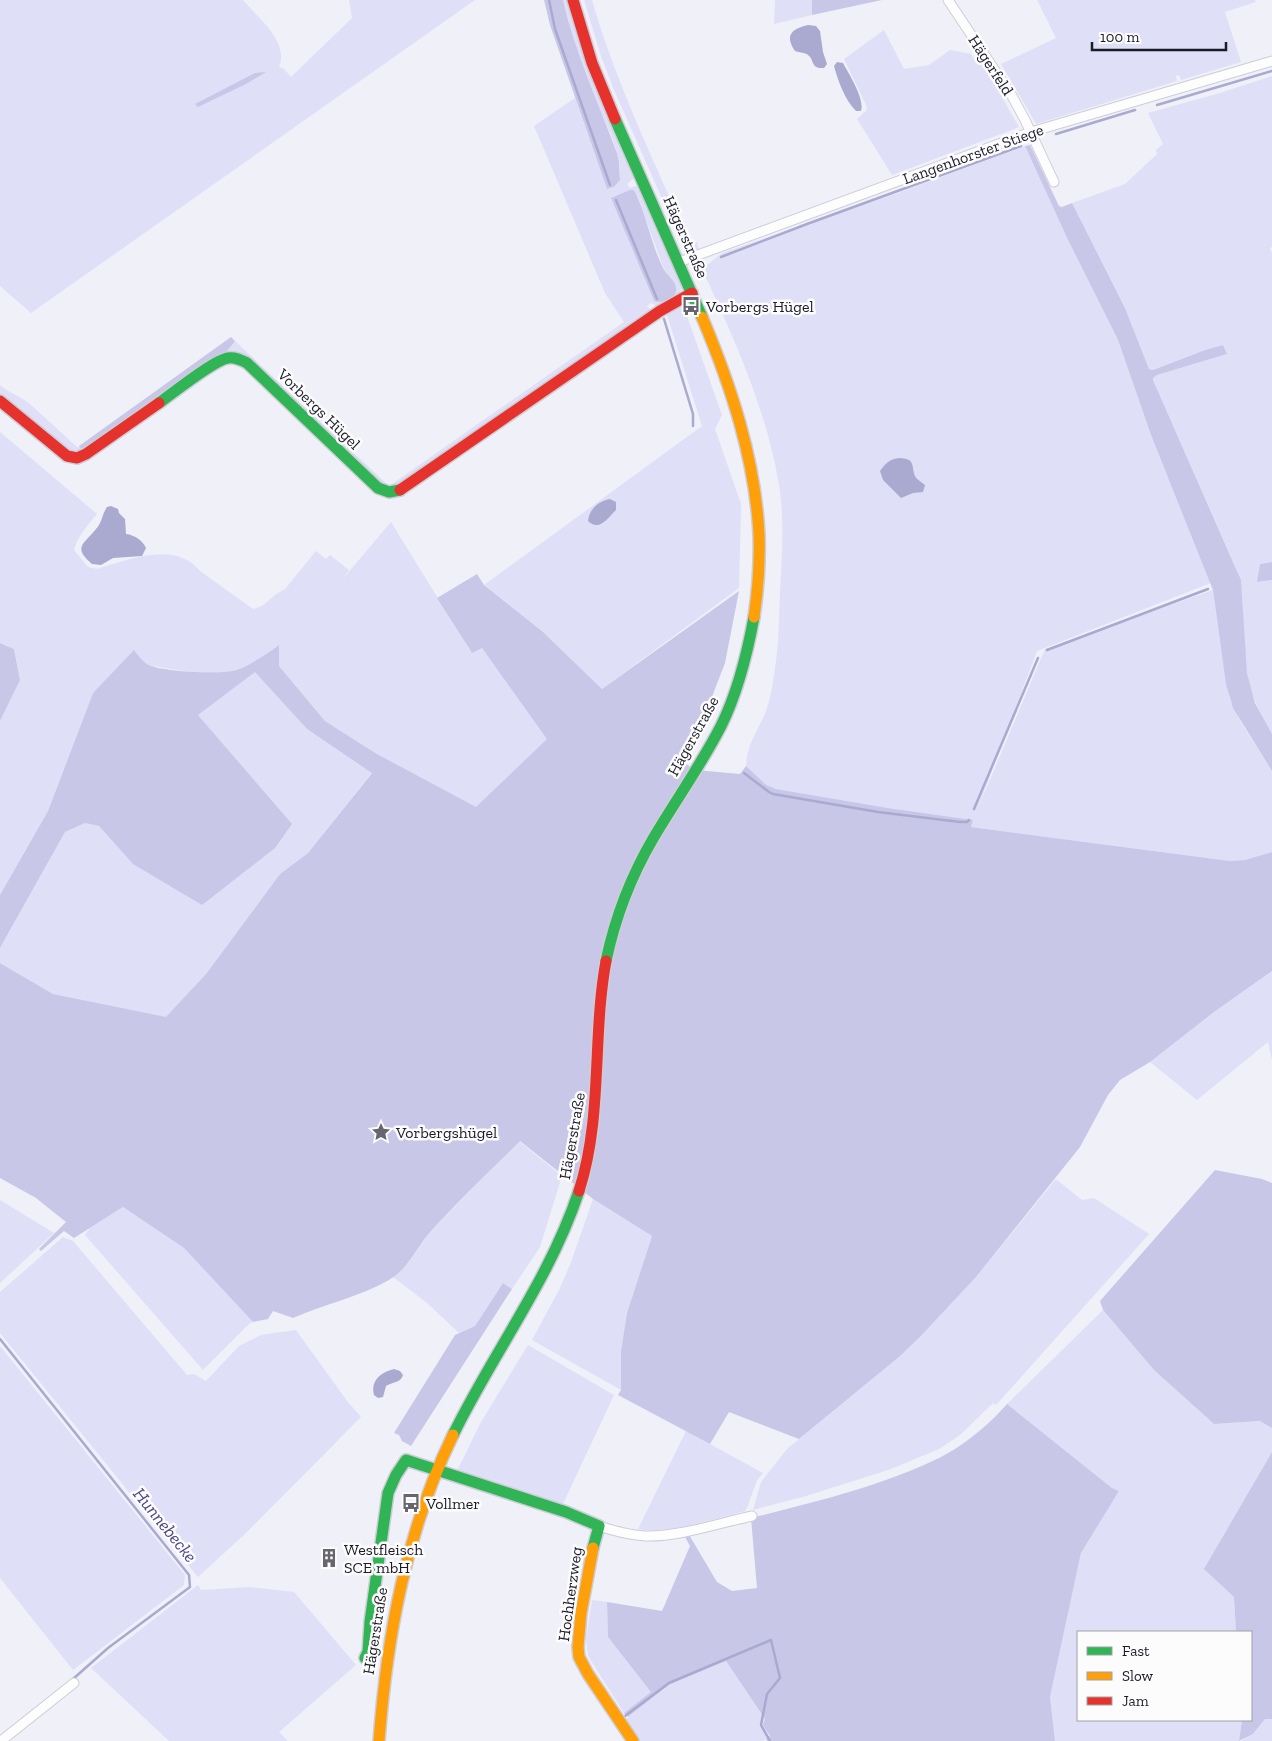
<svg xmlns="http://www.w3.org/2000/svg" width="1272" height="1741" font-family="'Zilla Slab',serif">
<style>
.green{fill:#dfdff7;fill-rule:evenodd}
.forest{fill:#c8c7e8}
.water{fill:#aaa9d0}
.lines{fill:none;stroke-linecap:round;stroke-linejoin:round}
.stream{stroke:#aaa9d0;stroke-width:2.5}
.street-casing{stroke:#cdcdd7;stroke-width:11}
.fast-casing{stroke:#cdcdd7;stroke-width:14}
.slow-casing{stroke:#cdcdd7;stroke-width:14}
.jam-casing{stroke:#cdcdd7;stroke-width:14}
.street{stroke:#fdfdfe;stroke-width:9}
.fast{stroke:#30b455;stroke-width:11}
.slow{stroke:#ff9f0a;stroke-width:11}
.jam{stroke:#e5322d;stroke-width:11}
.labels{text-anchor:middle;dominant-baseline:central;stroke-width:5;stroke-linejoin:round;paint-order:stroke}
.street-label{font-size:16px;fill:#1b1a27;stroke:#fcfcfc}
.poi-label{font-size:16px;fill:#1b1a27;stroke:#fcfcfc;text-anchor:start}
.water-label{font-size:18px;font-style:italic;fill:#4c4587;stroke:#fcfcfc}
</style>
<rect width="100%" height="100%" fill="#f0f0f8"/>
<path class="green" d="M 0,0 L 243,0 C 257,17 290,42 279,67 L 284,69 L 291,77 L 352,18 L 349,0 L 475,0 L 31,313 L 0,286 Z
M 563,0 L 566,0 C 583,61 608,118 633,176 L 633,179 L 627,184 L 630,188 L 636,186 L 639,189 L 683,285 L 679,294 L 659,307 L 651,303 L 647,306 L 652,312 L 400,487 L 382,485 L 238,354 L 84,452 L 73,454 L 0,398 L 0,385 C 9,393 20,396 30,404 L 77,447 L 85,448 L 212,360 L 228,350 L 235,341 L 389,486 L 624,322 L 605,293 L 534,126 L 575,98 L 607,189 C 618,188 621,179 620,170 C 619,144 602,119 593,95 C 581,64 571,32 563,0 ZM 638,197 L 663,267 L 673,281 L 662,302 L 654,301 L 611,198 Z
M 584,0 L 592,0 C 616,84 655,162 689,242 L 697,242 L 699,251 L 687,252 L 684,248 L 614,90 L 601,56 Z
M 775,0 L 812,0 L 812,15 L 774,24 Z
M 1037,0 L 1255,0 L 1256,2 L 1225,12 L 1241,62 L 1181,80 L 1179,75 L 1176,76 L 1177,81 L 1036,124 L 1001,64 L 1056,38 Z
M 884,30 L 904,69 L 929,65 L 950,50 L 971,54 L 975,61 L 980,59 L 1019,127 L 892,175 L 857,119 L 866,111 L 867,107 L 844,59 Z
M 1272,76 L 1272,247 L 1270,248 L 1272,253 L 1272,562 L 1260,564 L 1258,582 L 1272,580 L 1272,734 C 1249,695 1245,675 1243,631 C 1242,610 1244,590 1237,570 L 1153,380 L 1153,378 L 1157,375 L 1227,354 L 1223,345 L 1205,350 L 1153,370 L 1149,369 L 1125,308 L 1072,203 L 1125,184 L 1157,154 L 1156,150 L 1163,144 L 1148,113 L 1220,93 Z
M 1025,146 L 1068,240 L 1118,340 L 1151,435 L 1211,583 L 1037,651 L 978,808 L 1045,649 L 1213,590 L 1222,654 L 1230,700 L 1242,724 L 1272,771 L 1272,852 L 1245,860 L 1230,861 L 971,827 L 973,820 L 888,808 L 776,789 L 766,786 L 746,766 C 748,743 755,736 764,716 C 770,702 773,684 775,668 C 779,643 779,618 780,593 C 782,554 785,517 778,479 C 765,406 733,336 702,269 L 722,253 L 901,192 Z
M 682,302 L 722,415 L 715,429 L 741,504 L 739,588 L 602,689 L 543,632 L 484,585 L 702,426 L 667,315 Z
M 0,432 L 97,514 C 88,525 78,535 74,550 L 88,567 L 97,569 C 128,560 175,540 200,571 L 253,609 L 262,606 L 275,595 L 285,589 L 316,551 L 326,559 L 330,555 L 349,570 L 341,581 L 391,522 L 471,652 L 482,648 L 548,739 L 476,808 L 377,754 L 325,721 L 279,666 L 279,645 C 266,654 246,669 231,671 C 206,675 171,670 146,664 L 93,693 L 48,811 L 0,895 L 0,721 L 20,679 L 14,649 L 0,643 Z
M 255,671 L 307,729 L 372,772 L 308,853 L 280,874 L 206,974 L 166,1018 L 53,994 L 0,963 L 0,948 L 65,832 L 85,823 L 99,826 L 133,864 L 291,824 L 198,715 Z
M 1272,971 L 1272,1060 L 1268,1042 L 1197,1100 L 1150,1062 L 1214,1012 Z
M 519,1141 L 562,1176 L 540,1247 L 512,1289 L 503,1283 L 475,1326 L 459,1333 L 427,1303 L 393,1277 L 409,1262 L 430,1232 Z
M 1056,1179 L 1082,1200 L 1094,1198 L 1149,1234 L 996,1405 L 993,1403 L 960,1435 L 939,1449 L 891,1469 L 806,1496 L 753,1510 L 761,1482 L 787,1449 L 899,1357 L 920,1337 L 976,1277 Z
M 593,1199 L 652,1236 L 627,1313 L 621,1351 L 621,1390 L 532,1340 L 559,1290 L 570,1265 Z
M 0,1200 L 54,1233 L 0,1283 Z
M 123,1207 L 184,1248 L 253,1322 L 249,1324 L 203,1370 L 85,1235 L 90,1228 Z
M 63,1237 L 73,1241 L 187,1375 L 194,1374 L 206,1381 L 239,1346 L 261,1335 L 296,1330 L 347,1401 L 361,1417 L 246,1533 L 198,1577 L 0,1333 L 0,1292 Z
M 1103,1310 L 1154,1370 L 1214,1424 L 1261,1421 L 1272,1428 L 1272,1452 L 1205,1569 L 1234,1597 L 1236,1632 L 1078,1632 L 1078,1720 L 1242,1720 L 1239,1741 L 1055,1741 L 1050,1697 L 1081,1553 L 1119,1491 L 1112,1488 L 1007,1404 Z
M 528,1345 L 614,1395 L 562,1506 L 457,1471 L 481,1422 Z
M 0,1346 L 185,1575 L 184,1585 L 73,1670 L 0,1578 Z
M 686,1431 L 763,1473 L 757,1480 L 747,1508 L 745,1511 C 720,1518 663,1535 638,1529 Z
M 198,1585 L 201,1590 L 249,1587 L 294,1592 L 356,1665 L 279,1732 L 288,1741 L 169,1741 L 91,1668 Z
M 592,1600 L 607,1602 L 608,1637 L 652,1692 L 624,1713 L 588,1656 L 586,1639 Z
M 726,1661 L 765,1719 L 764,1725 L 770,1737 L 763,1741 L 639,1741 L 625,1720 L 670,1684 Z
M 1265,1719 L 1272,1719 L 1272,1741 L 1241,1741 L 1253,1734 Z"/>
<path class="forest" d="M 544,0 L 563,0 C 575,53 598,102 617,153 L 619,162 L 620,180 L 614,187 L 607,189 L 550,25 Z
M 812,0 L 882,0 L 812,15 Z
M 266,72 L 246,84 L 198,107 L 195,104 L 255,73 Z
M 1030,145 L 1059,206 L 1062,207 L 1072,203 L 1125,308 L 1149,369 L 1153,370 L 1205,350 L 1223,345 L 1227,354 L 1157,375 L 1153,378 L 1153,380 L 1241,580 L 1247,673 L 1255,703 L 1272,734 L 1272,771 L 1233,708 L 1226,684 L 1213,590 L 1151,435 L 1118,340 L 1068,240 L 1025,146 Z
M 630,190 L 633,190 L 635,192 C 647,216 651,244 663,268 C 667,275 678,283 676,291 C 674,300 661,304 654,301 L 611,198 Z
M 231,337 L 235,341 L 228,350 L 85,449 L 80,448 L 79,446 Z
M 1272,562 L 1272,580 L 1257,582 L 1260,564 Z
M 477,574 L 484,585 L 543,632 L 602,689 L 739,591 L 725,663 L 686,764 L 696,770 L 740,774 L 746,766 L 766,785 L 776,789 L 888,808 L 973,820 L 971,827 L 1230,861 L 1245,860 L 1272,852 L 1272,971 L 1214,1012 L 1150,1062 L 1120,1080 L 1108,1095 L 1080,1147 L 976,1277 L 920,1337 L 899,1357 L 799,1439 L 729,1412 L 710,1444 L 618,1395 L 621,1390 L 621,1351 L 627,1313 L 652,1236 L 593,1199 L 520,1141 C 490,1171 459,1200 431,1231 C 417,1247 408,1269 389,1280 C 359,1297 325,1304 293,1318 L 273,1311 L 268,1319 L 253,1322 L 184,1248 L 123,1207 L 74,1238 L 64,1231 L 41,1251 L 39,1249 L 66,1222 L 36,1198 L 0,1178 L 0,963 L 53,994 L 166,1017 L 206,974 L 280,874 L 308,853 L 372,773 L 307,729 L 255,672 L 198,715 L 292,824 L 275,848 L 202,905 L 133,864 L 99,826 L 85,823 L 65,832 L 0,948 L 0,895 L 48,811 L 93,693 L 134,650 C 137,654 142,661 147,664 C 160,672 216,674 232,671 C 247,668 266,654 279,645 L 279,666 L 325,721 L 377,754 L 476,807 L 547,739 L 482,648 L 472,653 L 437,598 Z
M 0,643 L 14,649 L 20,680 L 0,721 Z
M 1215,1170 L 1262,1179 L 1272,1183 L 1272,1428 L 1260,1421 L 1214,1424 L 1154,1370 L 1103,1310 L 1100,1301 Z
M 503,1283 L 512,1289 L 411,1446 L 402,1441 L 399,1435 L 394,1433 L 455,1335 L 475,1326 Z
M 1007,1404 L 1112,1488 L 1119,1491 L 1081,1553 L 1050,1697 L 1055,1741 L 767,1741 L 766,1739 L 770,1736 L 763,1725 L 765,1719 L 726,1661 L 670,1684 L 628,1717 L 624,1713 L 651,1692 L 608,1637 L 607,1602 L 662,1611 L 690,1546 L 684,1535 L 688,1533 L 717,1582 L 732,1591 L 757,1588 L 751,1518 C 815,1502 882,1486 941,1457 C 963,1446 991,1423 1007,1404 Z
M 1272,1452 L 1272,1719 L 1265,1719 L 1253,1734 L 1239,1741 L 1242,1720 L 1251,1720 L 1251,1632 L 1236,1632 L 1234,1597 L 1204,1569 Z"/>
<path class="water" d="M 808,25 L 816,26 L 820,31 L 823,52 L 827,64 L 824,68 C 810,69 815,60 808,55 C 805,52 799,53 795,51 C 784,35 792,29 808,25 Z
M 837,62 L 843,63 C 849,74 865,99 861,111 L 856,111 C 845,100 838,81 834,66 Z
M 900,458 C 916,459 911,466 915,476 C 917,480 922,482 925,485 L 923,492 L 913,493 L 901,498 L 883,480 L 880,471 C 886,463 889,459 900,458 Z
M 610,499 L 616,502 L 616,510 C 608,518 599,532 588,521 C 589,509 599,501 610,499 Z
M 111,506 L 118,509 L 119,513 L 125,519 L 126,534 C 135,535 143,541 146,548 L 142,556 L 113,558 L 101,565 L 92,564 C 72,547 84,544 96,529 C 102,523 102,514 107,507 Z
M 394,1369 L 400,1371 L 403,1375 C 401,1383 392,1382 386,1386 L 383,1397 L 378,1398 L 374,1395 C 370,1381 381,1372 394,1369 Z"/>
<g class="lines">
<path class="stream" d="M 549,0 L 555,29 L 610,185
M 1157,105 L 1272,71
M 1056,134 L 1135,110
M 616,200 L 657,299
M 721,257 L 807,224 L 1021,146
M 664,319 L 693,414 L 693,426
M 1047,650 L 1208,589
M 744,773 L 769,792 L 773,794 L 878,812 L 960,822 L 967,822 L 969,820
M 974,809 L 1038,658
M 0,1339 L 189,1575 L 190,1587 L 108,1648 L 73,1679
M 625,1716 L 669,1683 L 771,1640 L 780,1678 L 767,1694 L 761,1725 L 770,1741"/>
<g class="street-casing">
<path id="street" d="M 948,0 L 1012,96 L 1025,120 L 1054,182
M 679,262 L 1031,132 L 1272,61
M 599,1526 C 614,1531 629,1535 645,1536 C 679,1537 719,1523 752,1516
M 1,1741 L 74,1683"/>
</g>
<g class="fast-casing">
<path id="fast" d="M 615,119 L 702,317
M 159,403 C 173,393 214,360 228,358 C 235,357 241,360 247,363 L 378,488 L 389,492 L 400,490
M 606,961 C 615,918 631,876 654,837 C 676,800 701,765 721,726 C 738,692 747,655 754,617
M 453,1435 C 494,1351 549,1281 579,1191
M 365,1658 L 368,1652 L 370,1622 L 388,1493 L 396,1475 L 406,1460 L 566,1512 L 599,1526 L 593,1548"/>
</g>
<g class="slow-casing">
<path id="slow" d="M 702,317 C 731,386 755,459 759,534 C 760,562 758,590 754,617
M 593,1548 L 581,1613 L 578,1647 L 579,1657 L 588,1674 L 633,1741
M 379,1741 C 387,1635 406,1532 453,1435"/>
</g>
<g class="jam-casing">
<path id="jam" d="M 573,0 L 592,63 L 615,119
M 0,401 L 67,456 L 77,458 L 86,454 L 159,403
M 400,490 L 660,311 L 692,293
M 579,1191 C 603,1117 592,1037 606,961"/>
</g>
<use href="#street" class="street"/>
<use href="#fast" class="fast"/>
<use href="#slow" class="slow"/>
<use href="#jam" class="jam"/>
</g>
<defs>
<g id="bus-bare" transform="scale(1.5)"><path d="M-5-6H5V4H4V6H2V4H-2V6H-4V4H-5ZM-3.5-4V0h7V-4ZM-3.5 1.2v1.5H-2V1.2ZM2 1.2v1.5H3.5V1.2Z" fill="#666570" stroke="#fcfcfc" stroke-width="2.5" paint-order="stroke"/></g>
<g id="sight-bare" transform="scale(1.5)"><path d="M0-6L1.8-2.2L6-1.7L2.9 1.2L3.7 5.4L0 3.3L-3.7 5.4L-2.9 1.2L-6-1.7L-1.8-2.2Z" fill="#666570" stroke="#fcfcfc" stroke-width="2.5" paint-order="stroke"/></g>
<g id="building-bare" transform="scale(1.5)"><path d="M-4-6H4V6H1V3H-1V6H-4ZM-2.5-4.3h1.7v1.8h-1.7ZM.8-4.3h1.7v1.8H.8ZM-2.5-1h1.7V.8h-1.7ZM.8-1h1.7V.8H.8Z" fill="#666570" stroke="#fcfcfc" stroke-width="2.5" paint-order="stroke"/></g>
</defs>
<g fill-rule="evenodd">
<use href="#bus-bare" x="691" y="306"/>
<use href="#sight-bare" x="381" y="1132"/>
<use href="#bus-bare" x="411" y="1503"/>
<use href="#building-bare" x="329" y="1558"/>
</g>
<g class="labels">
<g class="street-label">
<text transform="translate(991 65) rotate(57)">Hägerfeld</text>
<text transform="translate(973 154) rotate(-20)">Langenhorster Stiege</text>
<text transform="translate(686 237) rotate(66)">Hägerstraße</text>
<text transform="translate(319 409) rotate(44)">Vorbergs Hügel</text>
<text transform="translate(693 736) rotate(-61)">Hägerstraße</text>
<text transform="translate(572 1136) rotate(-80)">Hägerstraße</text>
<text transform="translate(570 1594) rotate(-82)">Hochherzweg</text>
<text transform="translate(375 1631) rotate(-81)">Hägerstraße</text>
</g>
<g class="poi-label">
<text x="706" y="306">Vorbergs Hügel</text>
<text x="396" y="1132">Vorbergshügel</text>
<text x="426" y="1503">Vollmer</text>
<text x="344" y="1549">Westfleisch<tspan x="344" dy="18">SCE mbH</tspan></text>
</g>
<g class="water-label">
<text transform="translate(165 1525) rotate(51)">Hunnebecke</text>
</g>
</g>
<rect x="1077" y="1631" width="175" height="90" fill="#fcfcfc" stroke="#a2a2a7"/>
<rect x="1087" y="1647" width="25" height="8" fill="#30b455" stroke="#a2a2a7"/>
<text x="1122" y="1656" font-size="15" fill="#1b1a27">Fast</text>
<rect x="1087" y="1672" width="25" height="8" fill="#ff9f0a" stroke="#a2a2a7"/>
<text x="1122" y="1681" font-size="15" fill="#1b1a27">Slow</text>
<rect x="1087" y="1697" width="25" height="8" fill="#e5322d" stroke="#a2a2a7"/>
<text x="1122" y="1706" font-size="15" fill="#1b1a27">Jam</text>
<path d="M1092 42v8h134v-8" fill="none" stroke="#1b1a27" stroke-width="2.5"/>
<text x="1100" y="42" font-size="15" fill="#1b1a27" stroke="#fcfcfc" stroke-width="4" paint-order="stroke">100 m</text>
</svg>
